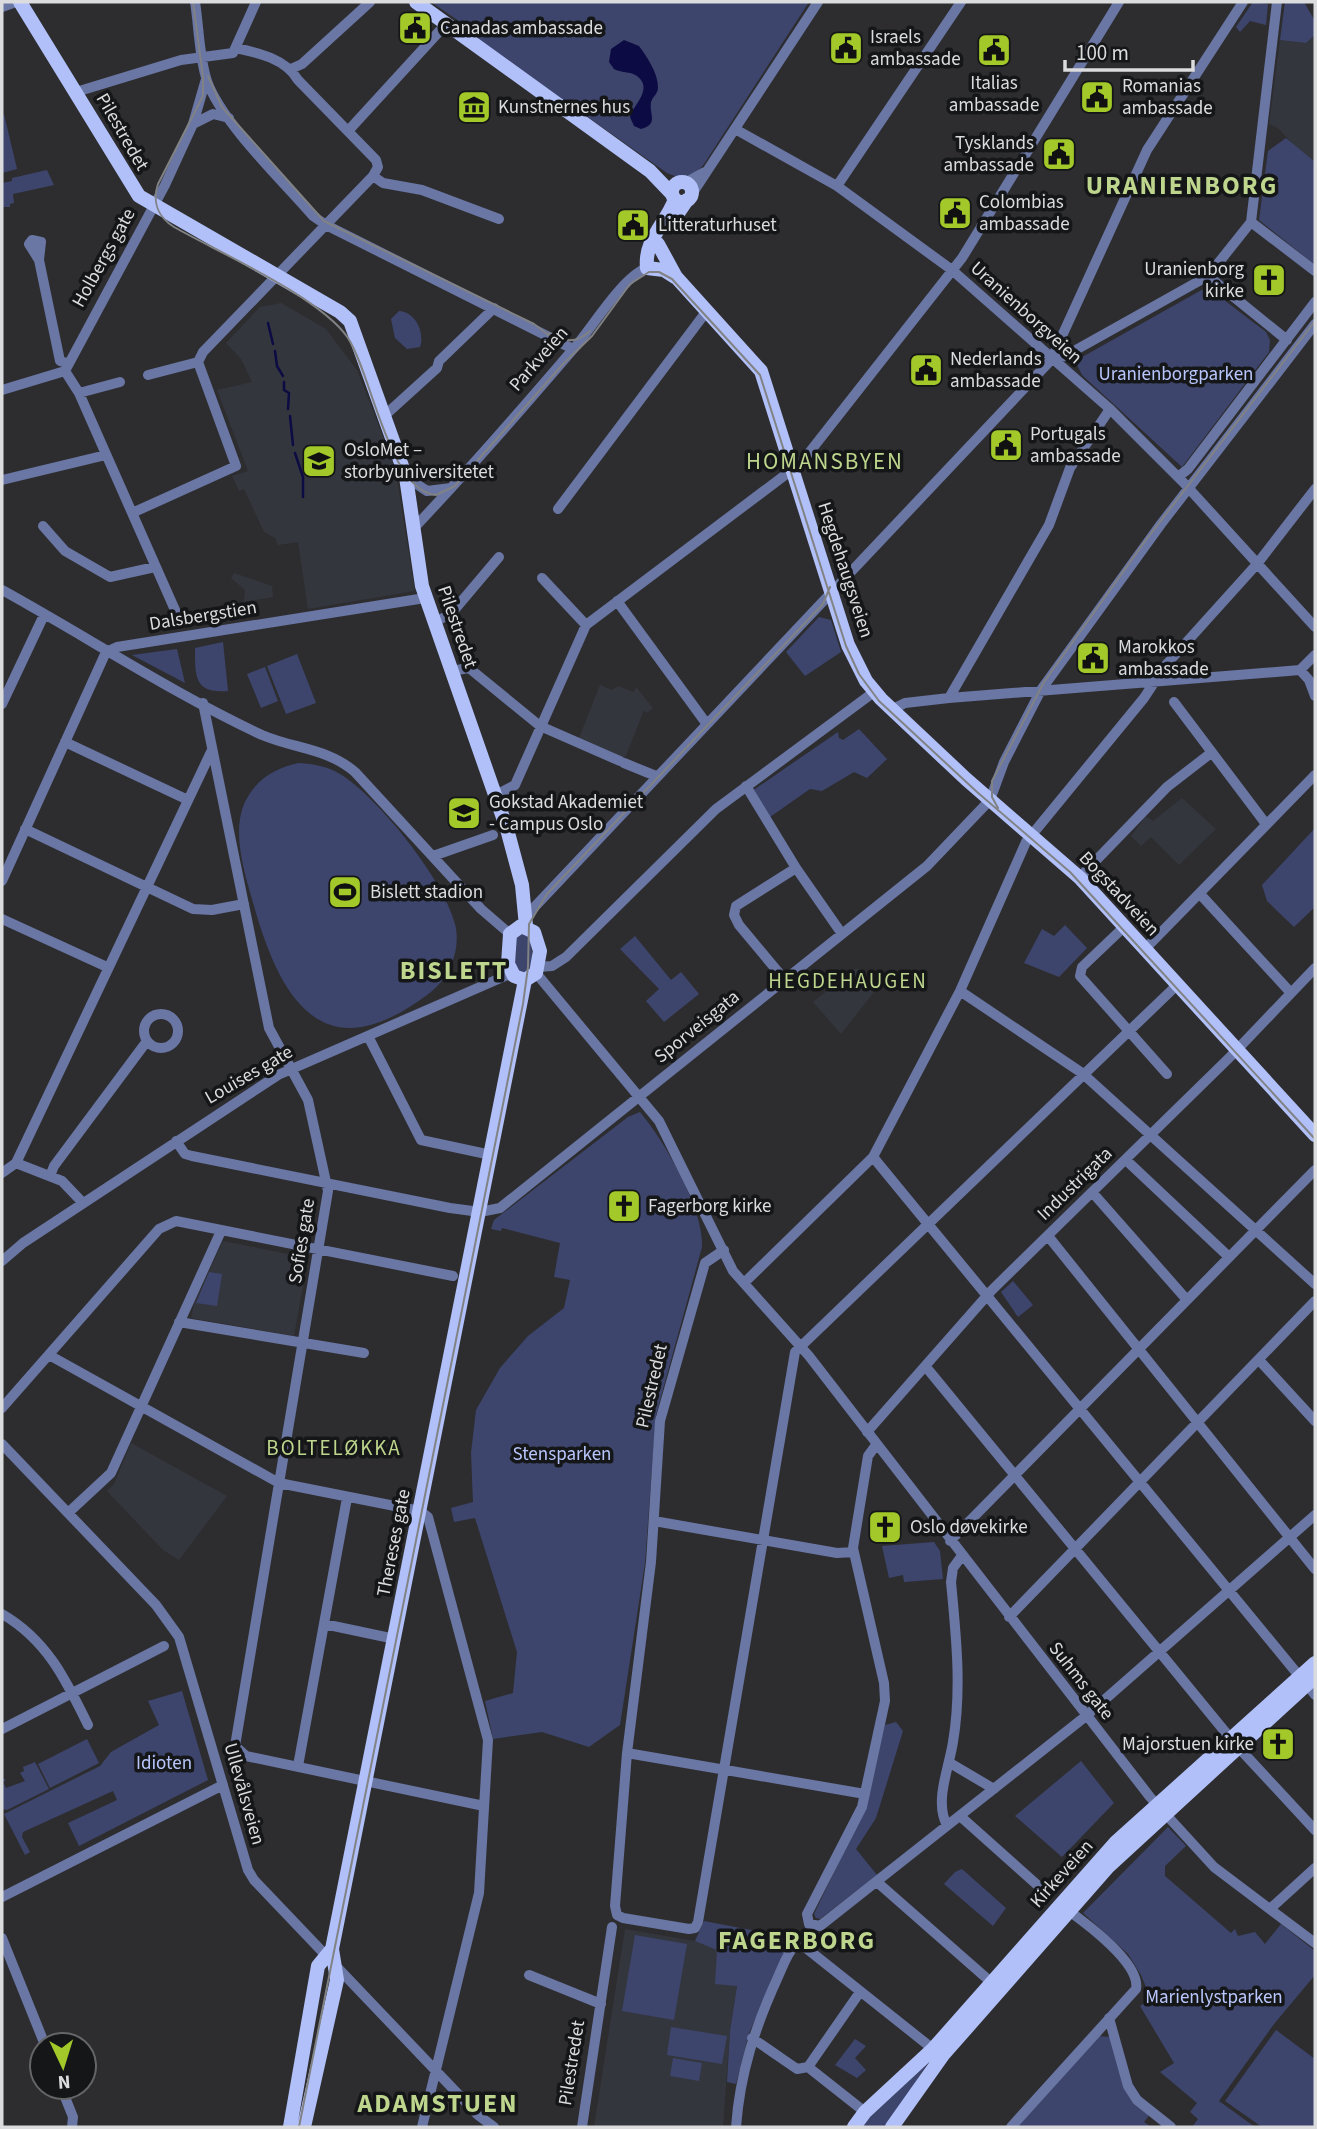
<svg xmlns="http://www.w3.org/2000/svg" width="1317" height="2129" font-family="'Source Sans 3',sans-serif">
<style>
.built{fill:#34363e}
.green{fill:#3d456c}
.water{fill:#0c0b43}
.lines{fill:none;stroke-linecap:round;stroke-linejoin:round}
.stream{stroke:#0c0b43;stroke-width:2.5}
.minor{stroke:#6a76a3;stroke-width:10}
.major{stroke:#b1c0f9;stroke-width:14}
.tram{stroke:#818284;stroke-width:2}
.labels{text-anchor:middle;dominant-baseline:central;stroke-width:7;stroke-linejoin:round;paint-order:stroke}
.poi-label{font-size:19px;fill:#dbdcdd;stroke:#151617;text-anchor:start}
.street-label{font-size:19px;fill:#dbdcdd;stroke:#151617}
.park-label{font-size:19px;fill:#b8c6fd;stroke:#151617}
.neighbourhood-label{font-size:21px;letter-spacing:2px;fill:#bdd58c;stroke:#151617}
.quarter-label{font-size:23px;letter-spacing:2px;fill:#bdd58c;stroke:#151617}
.district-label{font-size:26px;font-weight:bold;letter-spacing:2px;fill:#bdd58c;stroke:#151617}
</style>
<rect width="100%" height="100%" fill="#2d2d30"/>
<path class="built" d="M 1315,35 L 1315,168 L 1278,128 L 1269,124 L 1280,40 L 1306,43 Z
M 281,303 L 326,329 L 357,370 L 395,467 L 415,591 L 308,609 L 298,542 L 278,545 L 275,538 L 264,532 L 244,489 L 239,491 L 232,476 L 248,471 L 217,390 L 252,382 L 241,359 L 226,343 L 260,307 Z
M 234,573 L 272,586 L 273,597 L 244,602 L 245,590 L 231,578 Z
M 600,685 L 612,690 L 618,686 L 634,692 L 636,687 L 653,708 L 647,713 L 644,710 L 625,758 L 579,738 Z
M 1182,798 L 1216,829 L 1179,865 L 1151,837 L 1141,846 L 1131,836 L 1146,816 L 1153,821 Z
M 855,969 L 862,969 L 877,988 L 841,1034 L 813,1002 Z
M 223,1241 L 308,1258 L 294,1336 L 191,1318 L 194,1304 Z
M 131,1443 L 227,1496 L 179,1560 L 163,1550 L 107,1491 L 114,1484 Z
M 625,1929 L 695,1941 L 741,1957 L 730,2031 L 723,2127 L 594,2127 Z"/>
<path class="green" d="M 431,2 L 809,2 L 704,164 C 694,177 681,180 667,173 L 477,39 L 478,34 Z
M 1253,2 L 1268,4 L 1266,25 L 1250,21 L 1240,32 L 1236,27 Z
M 1285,2 L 1304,2 L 1315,21 L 1315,35 L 1306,43 L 1280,40 Z
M 4,114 L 17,169 L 2,173 L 2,115 Z
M 1286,138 L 1315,162 L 1315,265 L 1259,220 L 1268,151 Z
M 47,170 L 54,185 L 13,194 L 14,203 L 10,204 L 10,207 L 2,207 L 2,183 L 12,181 L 12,178 Z
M 1207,287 L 1266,332 L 1270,340 L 1269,352 L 1182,467 L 1082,375 L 1075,361 Z
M 399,311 C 416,312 425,333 420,347 L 407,349 L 395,338 L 391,319 Z
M 819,617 L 831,620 L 841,652 L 805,676 L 786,652 Z
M 223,642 L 228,691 C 194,694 195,676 195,648 Z
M 177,649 L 185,683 L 132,655 Z
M 297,654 L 316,703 L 286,714 L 267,666 Z
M 265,667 L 278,701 L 261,708 L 247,674 Z
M 859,729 L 887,759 L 867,778 L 854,772 L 822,791 L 810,789 L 770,817 L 752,791 L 838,732 L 839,738 L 843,740 Z
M 299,763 C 313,764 327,766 340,774 C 378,797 444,880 455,924 C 461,947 451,976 432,991 C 329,1072 283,1009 254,906 C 245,875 231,832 245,802 C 256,779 275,768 299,763 Z
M 1315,828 L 1315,907 L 1294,927 L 1267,901 L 1262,885 Z
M 1065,925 L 1087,948 L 1059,977 L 1024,963 L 1042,929 L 1054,936 Z
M 522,933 L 529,935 L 533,957 L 528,972 L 520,973 L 515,965 L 516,938 Z
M 635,936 L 671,980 L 681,972 L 699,994 L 664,1022 L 646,1001 L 659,989 L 620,949 Z
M 640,1112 C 665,1142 704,1209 702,1247 L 656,1415 L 645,1563 L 620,1725 L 589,1747 L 542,1732 L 493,1739 L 485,1701 L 513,1693 L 517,1652 L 475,1518 L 454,1522 L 451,1508 L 473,1502 L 471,1453 L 476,1410 L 500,1368 L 528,1336 L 564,1308 L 570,1280 L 554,1277 L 560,1243 L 502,1228 L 501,1231 L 491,1229 L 494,1220 L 628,1117 Z
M 209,1272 L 222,1274 L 217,1306 L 196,1303 Z
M 1013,1281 L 1033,1305 L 1018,1317 L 1001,1292 Z
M 934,1542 L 940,1551 L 943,1579 L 904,1582 L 903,1575 L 889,1578 L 882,1546 Z
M 182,1691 L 208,1780 L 79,1846 L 68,1823 L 117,1800 L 113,1791 L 23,1832 L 22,1837 L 30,1852 L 25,1855 L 4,1814 L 100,1766 L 111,1752 L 159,1725 L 148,1701 Z
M 896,1722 L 903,1731 L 876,1818 L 856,1849 L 877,1875 L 820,1919 L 816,1918 L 814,1914 L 863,1812 L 885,1725 Z
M 87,1739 L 99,1763 L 50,1788 L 38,1764 Z
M 1081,1761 L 1114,1803 L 1062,1857 L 1015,1816 Z
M 35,1762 L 49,1789 L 7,1810 L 2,1809 L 2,1778 L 6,1780 L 3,1782 L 6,1788 L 25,1781 L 20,1773 L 24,1771 L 23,1767 Z
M 1168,1827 L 1186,1846 L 1165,1866 L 1165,1876 L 1231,1933 L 1235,1929 L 1238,1936 L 1255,1932 L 1265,1944 L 1281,1924 L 1315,1951 L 1315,1975 L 1274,2024 L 1219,2101 L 1255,2127 L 1192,2127 L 1198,2119 L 1190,2112 L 1197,2103 L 1160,2072 L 1174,2063 L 1140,2006 L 1151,1999 L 1141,1975 L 1128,1954 L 1083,1913 Z
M 962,1869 L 1006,1908 L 993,1926 L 944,1884 L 955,1872 Z
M 704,1921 L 792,1938 L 749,2033 L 736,2084 L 727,2082 L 730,2031 L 737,1986 L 715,1984 L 717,1950 L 695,1941 Z
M 635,1935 L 687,1944 L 674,2020 L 622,2011 Z
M 671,2027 L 727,2036 L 722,2064 L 667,2055 Z
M 1276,2030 L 1315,2059 L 1315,2127 L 1262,2127 L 1225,2101 Z
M 1097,2036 L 1112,2037 L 1128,2087 L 1152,2112 L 1144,2122 L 1151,2127 L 1012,2127 Z
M 855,2039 L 866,2046 L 855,2058 L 866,2070 L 857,2078 L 835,2065 Z
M 673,2058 L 702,2063 L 699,2081 L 670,2076 Z
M 929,2062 L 886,2127 L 859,2127 Z"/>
<path class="water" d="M 624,40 L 639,46 C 647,57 658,73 658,87 C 658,94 653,96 651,102 C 649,115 659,124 641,129 L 634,126 L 630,117 C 633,105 654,89 637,76 C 630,71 621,73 614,69 L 609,62 L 611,49 Z"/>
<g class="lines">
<path class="stream" d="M 268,323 L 273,344
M 275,351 L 277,366 L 283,376
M 284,382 L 284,390 L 289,393 L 288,409
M 290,416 L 293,445
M 295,453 L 303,477 L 303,497"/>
<path class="minor" d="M 195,2 C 199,27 199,57 207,81 C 222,123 283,181 313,216 L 326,225 L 573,349
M 2,7 L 16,2
M 291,69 L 302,64 L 370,2
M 76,92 L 181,60 L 233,53 L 256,2
M 193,124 L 213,114 L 229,118
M 735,129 L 837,186 L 952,270 L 1110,409 L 1183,482 L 1315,627
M 348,131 L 446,24
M 373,176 L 383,183 L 422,190 L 499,219
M 685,183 L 705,172
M 837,186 L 961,2
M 692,194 L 818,2
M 1251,222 L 1315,271
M 39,260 L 41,242 L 32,240 L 29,244 L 39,260 L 60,361 L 67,363
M 1208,276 L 1287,340
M 1051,360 L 1065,356 L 1208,276 L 1251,222 L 1277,2
M 65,371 L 165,185 L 193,124 L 206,79
M 65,371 L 79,393 L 179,619
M 148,375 L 198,362 L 203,352 L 373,176 L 378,167 L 376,160 L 298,80 C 286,59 259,53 236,48
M 2,390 L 65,371
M 79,393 L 120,382
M 383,417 L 437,368 L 439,361 L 494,308
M 406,477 L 427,491 L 451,488
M 1178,477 L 1188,469 L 1315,302
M 2,480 L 106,455
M 558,509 L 706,312
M 132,513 L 236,466 L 198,362
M 43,526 L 65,551 L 110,577 L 155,567
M 413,529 C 469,470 522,409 575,347 C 592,328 623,276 647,268
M 542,578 L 586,625
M 2,590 C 89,638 172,693 262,735 C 295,749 327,748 355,772 L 481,909 L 510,934
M 617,601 L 706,723
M 433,622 L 450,615 L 499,557
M 106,652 L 117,647 L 425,598
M 1300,670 L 1309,680 L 1315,696
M 451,671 L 469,668 L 540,726 L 620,761
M 949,698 L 1049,525 L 1070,468 L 1110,409
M 1174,702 L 1266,824
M 203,703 L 269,1028 L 308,1100 L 328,1191 L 235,1746 L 246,1756 L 484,1806
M 2,704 L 44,615
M 891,710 L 905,703 L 949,698 L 1300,670 L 1315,655
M 65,742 L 188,800
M 624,763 L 656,776
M 746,786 L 796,868
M 496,795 L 515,785 L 586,625 L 801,463 L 962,258 L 1119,2
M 25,829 L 193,909 L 212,910 L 244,904
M 433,856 L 493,835
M 1079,878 L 1167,787 L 1211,753
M 2,881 L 106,652
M 1200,894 L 1291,993
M 526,916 L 1051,360 L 1147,150 L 1243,2
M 2,919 L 107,967
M 1124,927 L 1082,967 L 1080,976 L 1167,1074
M 1145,949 L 1315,775
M 538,967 L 552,966 L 566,957 L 716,809 L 874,692
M 536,973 L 659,1121 L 733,1271 L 809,1356 L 1150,1797 L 1214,1867 L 1315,1943
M 784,979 L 739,925 L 734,915 L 736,906 L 796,868 L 842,934
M 960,991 L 1082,1073 L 1315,1284
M144 1031a17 17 0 1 1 34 0a17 17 0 1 1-34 0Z
M 368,1036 L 421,1140 L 491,1155
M 176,1141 L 185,1154 L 192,1156 L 450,1208 L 480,1212 L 500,1208 L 927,866 L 990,800 L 1004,762 L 1041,690 L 1161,524 L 1315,324
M 873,1157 L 1300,1677
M 1126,1160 L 1229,1257
M 16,1163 L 62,1181 L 83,1203
M 2,1173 L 16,1163 L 211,752
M 50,1176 L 54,1166 L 147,1041
M 1092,1192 L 1187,1300
M 1048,1236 L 1315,1569
M 724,1250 L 705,1263 L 660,1421 L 651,1562 L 627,1753 L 615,1906 L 617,1915 L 623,1918 L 689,1929 L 695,1928 L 698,1922 L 795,1352 L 1177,985
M 2,1261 L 23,1243 L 278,1075 L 512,973
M 744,1283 L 873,1157 L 960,991 L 1026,842 L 1144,698 L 1165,666 L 1257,564 L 1315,489
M 179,1322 L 364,1353
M 49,1355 L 279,1483 L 420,1511 L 428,1517 L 488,1740 L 479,1893 L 422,2127
M 1259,1360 L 1315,1421
M 926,1367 L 1231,1739
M 2,1408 L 159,1229 L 176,1221 L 453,1276
M 867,1432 L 992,1290 L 1231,1056 L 1315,968
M 2,1444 L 156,1605 L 179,1637 L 248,1870 L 254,1880 L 478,2115 L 494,2127
M 876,1445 L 868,1456 L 853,1548 L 884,1683 L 885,1701 L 862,1807 L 807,1914 L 809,1924 L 820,1926 L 1086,1716 L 1315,1515
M 68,1513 L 111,1473 L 221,1231
M 654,1521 L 837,1553 L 854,1552
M 950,1541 L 1315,1170
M 2,1614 C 47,1640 66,1680 88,1725
M 1009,1617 L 1315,1301
M 324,1624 L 395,1639
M 1307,1685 L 1315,1695
M 2,1729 L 164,1646
M 1238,1747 L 1315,1830
M 627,1753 L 865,1794
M 950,1763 L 994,1789
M 298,1766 L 347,1498
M 960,1816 L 1044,1891
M 947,1825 C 934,1802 949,1768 953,1742 C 962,1689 956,1635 951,1582 L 953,1568 L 961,1557
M 877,1882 L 992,1983
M 2,1897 L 223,1785
M 1271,1908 L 1315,1868
M 2,1938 L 45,2045
M 529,1975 L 601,2004
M 1109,2018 L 1128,2086 L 1137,2100 L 1171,2127
M 752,2038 L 797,2069 L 808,2067 L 865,2112
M 808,2067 L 860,1992
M 61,2087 L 73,2117 L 72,2127
M 582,2127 L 612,1927
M 736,2127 C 740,2073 755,2027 778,1977 C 783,1966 787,1953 796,1944 L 806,1948 L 933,2049
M 1011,2127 L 1136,1989 C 1141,1964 1087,1924 1069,1911"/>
<path class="major" d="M 20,2 L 139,196 L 340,312 L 350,321 L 406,477 L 422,586 L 507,829 L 522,885 L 526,926
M 416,2 L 650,171 L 672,194
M672 192a10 10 0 1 1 20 0a10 10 0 1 1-20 0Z
M 675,199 C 666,224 644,239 647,268 L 664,270 L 675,277
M 672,222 L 687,200
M 658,244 L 676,277 L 761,371 L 848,645 L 866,681 L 881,699 L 966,779 L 1080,878 L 1315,1135
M 521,926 L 534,932 L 540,951 L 536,973 L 525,980 L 514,976 L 508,964 L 510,934 Z
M 290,2127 L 318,1966 L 332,1949
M 304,2127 L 337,1980 L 332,1949 L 525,980
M 854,2127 L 865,2112 L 933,2049 L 1116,1842 L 1315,1663
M 892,2127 L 943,2055 L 1109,1866 L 1315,1677"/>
<path class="tram" d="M 193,2 L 203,77 L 203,96 L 158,184 C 152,202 158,217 174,227 C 220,253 320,297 348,338 C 372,375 389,491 436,495 L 455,486 L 563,364 L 592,336 L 630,284 L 649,272 L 659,272 L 672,279 L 760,375 L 846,646 L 859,674 L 879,701 L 977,792 L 1070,872 L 1315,1139
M 208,76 L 222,107 L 324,221 L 534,324 L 555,340
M 549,333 C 564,342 576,344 590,331
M 998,808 L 992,797 L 992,781 L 1044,682 L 1146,540 L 1315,321
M 299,2127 L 523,1004 L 528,967 L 529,924 L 547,894 L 823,604 L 830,587"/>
</g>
<defs>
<g id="civic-square" transform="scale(1.75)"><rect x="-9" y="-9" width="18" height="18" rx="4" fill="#a2c929" stroke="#151617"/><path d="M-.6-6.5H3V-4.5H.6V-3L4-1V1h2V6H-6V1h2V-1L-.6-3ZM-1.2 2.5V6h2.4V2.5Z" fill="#111"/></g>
<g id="museum-square" transform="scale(1.75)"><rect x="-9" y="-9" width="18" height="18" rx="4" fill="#a2c929" stroke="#151617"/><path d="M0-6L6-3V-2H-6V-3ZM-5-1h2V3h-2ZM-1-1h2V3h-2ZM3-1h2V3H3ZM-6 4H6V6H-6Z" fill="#111"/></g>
<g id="church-square" transform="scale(1.75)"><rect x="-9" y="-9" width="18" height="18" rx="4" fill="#a2c929" stroke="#151617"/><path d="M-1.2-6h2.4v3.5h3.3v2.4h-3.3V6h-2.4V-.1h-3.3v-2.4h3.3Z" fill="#111"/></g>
<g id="university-square" transform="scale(1.75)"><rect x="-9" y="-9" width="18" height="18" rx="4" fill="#a2c929" stroke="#151617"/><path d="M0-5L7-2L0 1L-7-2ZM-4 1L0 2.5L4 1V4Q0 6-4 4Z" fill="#111"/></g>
<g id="stadium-square" transform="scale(1.75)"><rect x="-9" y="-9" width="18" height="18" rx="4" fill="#a2c929" stroke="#151617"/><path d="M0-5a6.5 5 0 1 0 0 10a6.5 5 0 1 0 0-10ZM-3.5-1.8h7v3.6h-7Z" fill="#111"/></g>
</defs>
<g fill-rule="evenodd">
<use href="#civic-square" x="415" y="28"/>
<use href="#civic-square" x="846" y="48"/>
<use href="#civic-square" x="994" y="50"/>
<use href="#civic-square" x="1097" y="97"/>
<use href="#museum-square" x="474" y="107"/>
<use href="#civic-square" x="1059" y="154"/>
<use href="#civic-square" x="955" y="213"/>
<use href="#civic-square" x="633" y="225"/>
<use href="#church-square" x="1269" y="280"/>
<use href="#civic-square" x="926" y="370"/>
<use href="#civic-square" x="1006" y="445"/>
<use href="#university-square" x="319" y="461"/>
<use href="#civic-square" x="1093" y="658"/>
<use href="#university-square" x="464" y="813"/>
<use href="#stadium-square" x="345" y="892"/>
<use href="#church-square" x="624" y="1206"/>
<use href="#church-square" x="885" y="1527"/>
<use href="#church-square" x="1278" y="1744"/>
</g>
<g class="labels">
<g class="poi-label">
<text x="440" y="28">Canadas ambassade</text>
<text x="870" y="37">Israels<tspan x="870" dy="22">ambassade</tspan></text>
<text x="994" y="83" text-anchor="middle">Italias<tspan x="994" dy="22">ambassade</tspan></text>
<text x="1122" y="86">Romanias<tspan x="1122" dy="22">ambassade</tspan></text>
<text x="498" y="107">Kunstnernes hus</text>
<text x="1034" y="143" text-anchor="end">Tysklands<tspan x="1034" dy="22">ambassade</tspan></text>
<text x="979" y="202">Colombias<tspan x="979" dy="22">ambassade</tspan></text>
<text x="658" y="225">Litteraturhuset</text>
<text x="1244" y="269" text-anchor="end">Uranienborg<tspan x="1244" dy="22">kirke</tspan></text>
<text x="950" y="359">Nederlands<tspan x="950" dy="22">ambassade</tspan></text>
<text x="1030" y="434">Portugals<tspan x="1030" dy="22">ambassade</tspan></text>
<text x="344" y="450">OsloMet –<tspan x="344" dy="22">storbyuniversitetet</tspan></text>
<text x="1118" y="647">Marokkos<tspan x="1118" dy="22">ambassade</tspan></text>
<text x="489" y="802">Gokstad Akademiet<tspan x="489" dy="22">- Campus Oslo</tspan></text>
<text x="370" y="892">Bislett stadion</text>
<text x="648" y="1206">Fagerborg kirke</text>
<text x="910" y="1527">Oslo døvekirke</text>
<text x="1254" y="1744" text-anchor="end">Majorstuen kirke</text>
</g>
<g class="street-label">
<text transform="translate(122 132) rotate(60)">Pilestredet</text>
<text transform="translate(104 258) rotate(-61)">Holbergs gate</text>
<text transform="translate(1026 313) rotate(42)">Uranienborgveien</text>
<text transform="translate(539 359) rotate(-49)">Parkveien</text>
<text transform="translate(845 570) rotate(72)">Hegdehaugsveien</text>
<text transform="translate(203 616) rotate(-9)">Dalsbergstien</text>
<text transform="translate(457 627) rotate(71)">Pilestredet</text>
<text transform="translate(1119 894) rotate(47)">Bogstadveien</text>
<text transform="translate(697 1027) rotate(-39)">Sporveisgata</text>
<text transform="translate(249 1075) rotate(-30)">Louises gate</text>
<text transform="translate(1075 1184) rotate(-44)">Industrigata</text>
<text transform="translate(302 1241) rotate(-81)">Sofies gate</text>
<text transform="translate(652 1386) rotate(-77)">Pilestredet</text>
<text transform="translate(394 1543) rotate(-79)">Thereses gate</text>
<text transform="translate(1081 1681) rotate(52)">Suhms gate</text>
<text transform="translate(244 1794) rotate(74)">Ullevålsveien</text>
<text transform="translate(1062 1874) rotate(-48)">Kirkeveien</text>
<text transform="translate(572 2063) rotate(-81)">Pilestredet</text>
</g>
<g class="park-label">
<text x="1176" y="374">Uranienborgparken</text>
<text x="562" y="1454">Stensparken</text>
<text x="164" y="1763">Idioten</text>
<text x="1214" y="1997">Marienlystparken</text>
</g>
<g class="neighbourhood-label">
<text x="848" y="981">HEGDEHAUGEN</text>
<text x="334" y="1448">BOLTELØKKA</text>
</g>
<g class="quarter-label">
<text x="825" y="461">HOMANSBYEN</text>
</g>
<g class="district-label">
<text x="1182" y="185">URANIENBORG</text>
<text x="454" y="970">BISLETT</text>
<text x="797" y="1940">FAGERBORG</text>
<text x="438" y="2103">ADAMSTUEN</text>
</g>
</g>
<rect width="1317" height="2129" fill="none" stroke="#dbdcdd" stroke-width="7"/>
<g transform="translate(63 2066) rotate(176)"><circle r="33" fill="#151617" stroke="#646566" stroke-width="2"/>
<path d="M0-5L12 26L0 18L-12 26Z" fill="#a2c929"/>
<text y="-10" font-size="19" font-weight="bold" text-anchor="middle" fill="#dbdcdd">N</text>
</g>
<path d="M1065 60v10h128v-10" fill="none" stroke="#dbdcdd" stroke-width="3.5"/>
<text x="1076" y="60" font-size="21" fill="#dbdcdd" stroke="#151617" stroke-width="5" paint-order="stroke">100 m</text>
</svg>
